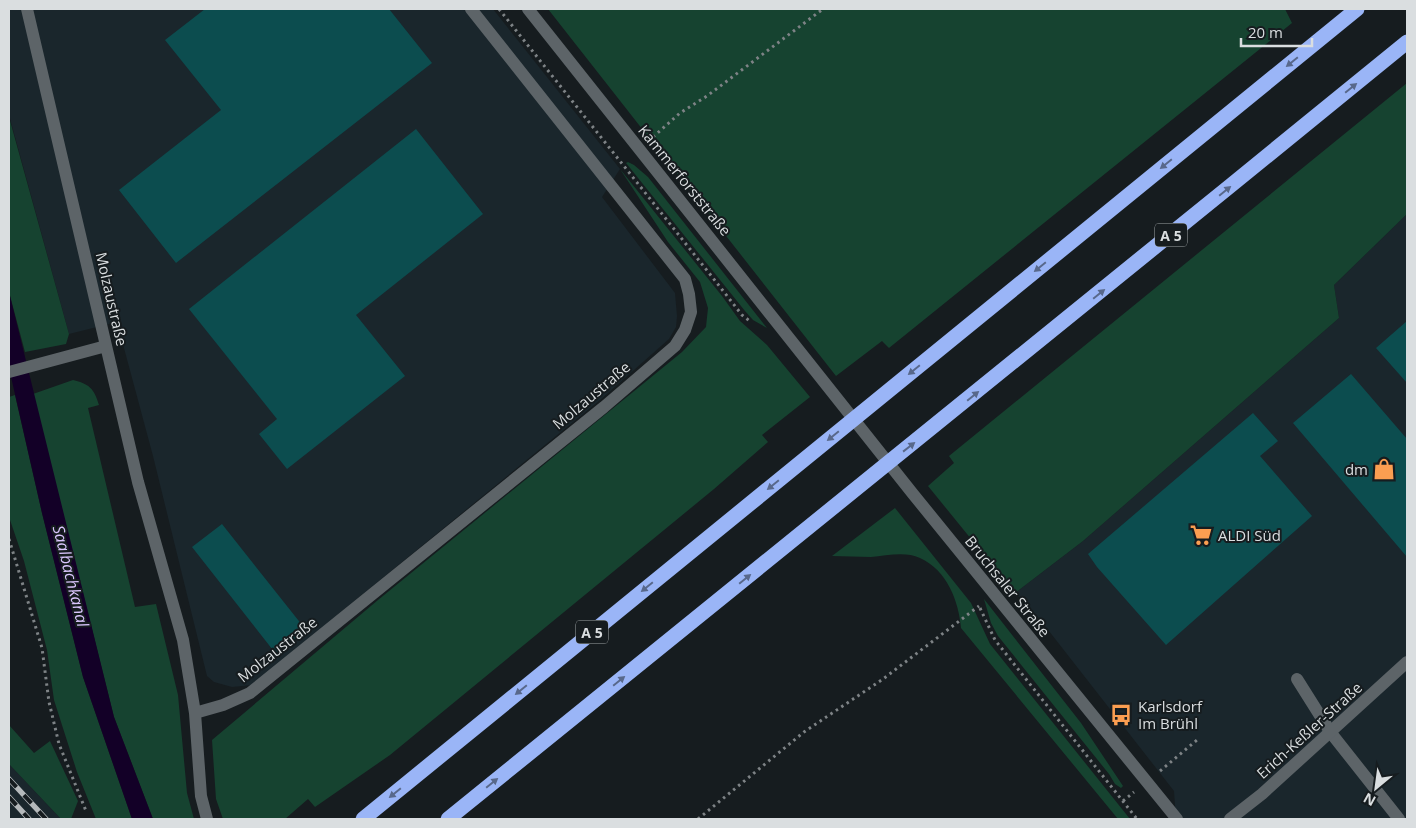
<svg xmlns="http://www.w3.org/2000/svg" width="1416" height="828" font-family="'Open Sans',sans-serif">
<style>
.built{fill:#1a262c}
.green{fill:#164330}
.water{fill:#130027}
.building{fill:#0c4d4f}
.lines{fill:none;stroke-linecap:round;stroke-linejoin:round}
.path{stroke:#7e8386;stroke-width:3;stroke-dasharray:2.5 4;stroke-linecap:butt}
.service{stroke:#5d6468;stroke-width:12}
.minor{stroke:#5d6468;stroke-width:12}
.tertiary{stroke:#5d6468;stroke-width:12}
.motorway{stroke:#9ab5f7;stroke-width:15}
.rail-casing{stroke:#b5b9bb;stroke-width:5.5}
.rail{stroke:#161c1f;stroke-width:4;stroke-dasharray:11;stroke-linecap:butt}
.oneway{fill:#58688b}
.labels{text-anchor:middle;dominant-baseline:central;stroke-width:4;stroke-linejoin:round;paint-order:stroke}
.shield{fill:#161c1f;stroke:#9fa4a6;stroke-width:1}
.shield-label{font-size:14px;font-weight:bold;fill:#dadee0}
.street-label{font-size:15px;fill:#dadee0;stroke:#161c1f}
.poi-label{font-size:15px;fill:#dadee0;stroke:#161c1f;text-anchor:start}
.water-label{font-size:16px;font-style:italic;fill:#dbc6fe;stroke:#161c1f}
</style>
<rect width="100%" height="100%" fill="#161c1f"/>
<path class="built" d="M 9,9 L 493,9 L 620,169 L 602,197 L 675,293 L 677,316 L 676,327 L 669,339 L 600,400 L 252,685 L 232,687 L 214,682 L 207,676 L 153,456 L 117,322 L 69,334 L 9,115 Z
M 1407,214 L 1407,819 L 1176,819 L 1174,791 L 1038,617 L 1015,593 L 1083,541 L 1339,318 L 1334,285 Z
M 9,764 L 61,819 L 12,819 L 9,816 Z"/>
<path class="green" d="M 548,9 L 1285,9 L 1292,23 L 889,348 L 882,341 L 836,376 Z
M 1407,83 L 1407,214 L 1334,285 L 1339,318 L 1083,541 L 1015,593 L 928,486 L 954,463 L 949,456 Z
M 9,117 L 69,334 L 66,344 L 25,352 L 9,292 Z
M 628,162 L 634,165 L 648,177 L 767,328 L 753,320 L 745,311 L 626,163 Z
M 620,169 L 722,296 L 740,321 L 767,345 L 810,397 L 762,435 L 768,442 L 714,489 L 390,755 L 315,807 L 308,799 L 285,819 L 223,819 L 216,799 L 212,740 L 378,600 L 682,352 L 706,327 L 708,308 L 700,282 L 668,242 Z
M 73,380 C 89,384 94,388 99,405 L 88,408 L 135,607 L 156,604 L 178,695 L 187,793 L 194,819 L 153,819 L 114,717 L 33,394 Z
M 15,395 L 42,513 L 83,677 L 132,819 L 96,819 L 77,772 L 54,700 L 47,650 L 24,561 L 9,517 L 9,397 Z
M 895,508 L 971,603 L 990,644 L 1130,819 L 1118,819 L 961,628 C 959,602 947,570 920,558 C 905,551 886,556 871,557 C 858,557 845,556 832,556 Z
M 984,599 L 1081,723 L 1123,786 L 1121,788 L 1115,784 L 1109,774 L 998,636 L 991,623 Z
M 9,725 L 34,753 L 50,741 L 78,801 L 71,819 L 61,819 L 9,764 Z"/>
<path class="water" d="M 9,292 L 114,717 L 153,819 L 132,819 L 83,677 L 42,513 L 9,368 Z"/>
<path class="building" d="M 205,9 L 389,9 L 432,63 L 176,263 L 119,190 L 221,110 L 165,40 Z
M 416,129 L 483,214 L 356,315 L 405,376 L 287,469 L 259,434 L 277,419 L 189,309 Z
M 1407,321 L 1407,383 L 1376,348 Z
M 1351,374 L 1407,439 L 1407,557 L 1293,423 Z
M 1253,413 L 1278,441 L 1260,456 L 1312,516 L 1166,645 L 1097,567 L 1088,554 Z
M 222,524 L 306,630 L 276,654 L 192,547 Z"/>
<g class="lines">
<path class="path" d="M 499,9 L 713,278 L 742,315 L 751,322
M 653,137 L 680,113 L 707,96 L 823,9
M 9,539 L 42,648 L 49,702 L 59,744 L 86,811
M 980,608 L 995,640 L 1137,819
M 1160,771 L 1197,740
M 1123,801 L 1134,792
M 698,819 L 804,732 L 883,679 L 979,606"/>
<path class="service" d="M 1297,679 L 1331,733"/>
<path class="minor" d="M 27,9 L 138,482 L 183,640 L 195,713 L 201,796 L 207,819
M 9,372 L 106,346
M 195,713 L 223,705 L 250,693 L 604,407 L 675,346 L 685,330 L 691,312 L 689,294 L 685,279 L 471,9
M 1331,733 L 1399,819"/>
<path class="tertiary" d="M 528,9 L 913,494 L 1177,819
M 1230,819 L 1262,794 L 1407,662"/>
<path class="motorway" d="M 363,819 L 1357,9
M 448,819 C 768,561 1088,302 1407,42"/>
<g class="rail-casing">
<path id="rail" d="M 9,779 L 46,819
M 9,797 L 29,819"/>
</g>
<use href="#rail" class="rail"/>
</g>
<defs><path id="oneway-solid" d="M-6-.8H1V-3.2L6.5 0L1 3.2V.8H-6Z" transform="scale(1.25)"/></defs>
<g class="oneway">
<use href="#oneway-solid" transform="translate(1292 62) rotate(141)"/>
<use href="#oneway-solid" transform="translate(1351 88) rotate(-39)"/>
<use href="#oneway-solid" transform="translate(1166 164) rotate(141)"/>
<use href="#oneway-solid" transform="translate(1225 191) rotate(-39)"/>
<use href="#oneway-solid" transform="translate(1040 267) rotate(141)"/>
<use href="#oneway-solid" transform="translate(1099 294) rotate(-39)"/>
<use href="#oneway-solid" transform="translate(914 370) rotate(141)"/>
<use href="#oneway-solid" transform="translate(973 396) rotate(-39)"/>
<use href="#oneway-solid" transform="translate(833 436) rotate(141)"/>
<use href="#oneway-solid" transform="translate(909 447) rotate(-38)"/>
<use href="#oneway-solid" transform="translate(773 485) rotate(141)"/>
<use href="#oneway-solid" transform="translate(745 579) rotate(-39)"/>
<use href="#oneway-solid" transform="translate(647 587) rotate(141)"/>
<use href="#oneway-solid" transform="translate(619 681) rotate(-39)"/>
<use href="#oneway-solid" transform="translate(521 690) rotate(141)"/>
<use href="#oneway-solid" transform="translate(492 783) rotate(-39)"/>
<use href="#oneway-solid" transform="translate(395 793) rotate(141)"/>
</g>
<defs>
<g id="shop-bare" transform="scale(1.725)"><path d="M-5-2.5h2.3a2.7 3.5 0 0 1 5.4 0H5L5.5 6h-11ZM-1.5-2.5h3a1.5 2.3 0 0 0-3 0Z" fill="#fb9e51" stroke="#161c1f" stroke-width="2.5" paint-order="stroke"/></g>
<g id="supermarket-bare" transform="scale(1.725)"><path d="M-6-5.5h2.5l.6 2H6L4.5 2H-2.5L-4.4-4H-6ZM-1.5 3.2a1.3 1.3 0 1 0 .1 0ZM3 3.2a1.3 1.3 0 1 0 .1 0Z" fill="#fb9e51" stroke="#161c1f" stroke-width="2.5" paint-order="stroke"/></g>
<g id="bus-bare" transform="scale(1.725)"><path d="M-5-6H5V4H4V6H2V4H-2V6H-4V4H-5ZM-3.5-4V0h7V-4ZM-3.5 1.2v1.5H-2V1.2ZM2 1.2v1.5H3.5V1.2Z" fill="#fb9e51" stroke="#161c1f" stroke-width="2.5" paint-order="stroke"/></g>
</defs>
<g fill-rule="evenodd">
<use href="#shop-bare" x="1384" y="469"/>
<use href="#supermarket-bare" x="1201" y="535"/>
<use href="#bus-bare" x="1121" y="715"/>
</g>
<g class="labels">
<g class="shield">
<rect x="1155" y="223.5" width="32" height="23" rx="4"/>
<rect x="576" y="620.5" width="32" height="23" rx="4"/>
</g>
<g class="shield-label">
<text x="1171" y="235">A 5</text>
<text x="592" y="632">A 5</text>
</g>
<g class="street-label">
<text transform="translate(685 180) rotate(51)">Kammerforststraße</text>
<text transform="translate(112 299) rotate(77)">Molzaustraße</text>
<text transform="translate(591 395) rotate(-40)">Molzaustraße</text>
<text transform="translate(1008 586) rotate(51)">Bruchsaler Straße</text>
<text transform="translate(277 649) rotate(-38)">Molzaustraße</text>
<text transform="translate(1309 730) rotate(-42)">Erich-Keßler-Straße</text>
</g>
<g class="poi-label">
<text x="1368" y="469" text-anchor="end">dm</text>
<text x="1218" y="535">ALDI Süd</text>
<text x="1138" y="706">Karlsdorf<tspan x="1138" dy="17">Im Brühl</tspan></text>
</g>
<g class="water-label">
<text transform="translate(71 576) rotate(76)">Saalbachkanal</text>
</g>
</g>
<rect width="1416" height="828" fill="none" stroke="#dadee0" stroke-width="20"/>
<g transform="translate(1376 788) rotate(209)" stroke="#161c1f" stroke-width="4" paint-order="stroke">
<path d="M0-4L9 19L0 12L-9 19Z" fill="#dadee0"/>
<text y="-8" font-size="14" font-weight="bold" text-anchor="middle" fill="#dadee0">N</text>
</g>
<path d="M1241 38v8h71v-8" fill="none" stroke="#dadee0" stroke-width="2.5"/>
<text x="1248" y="38" font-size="15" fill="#dadee0" stroke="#161c1f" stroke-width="4" paint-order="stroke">20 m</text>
</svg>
